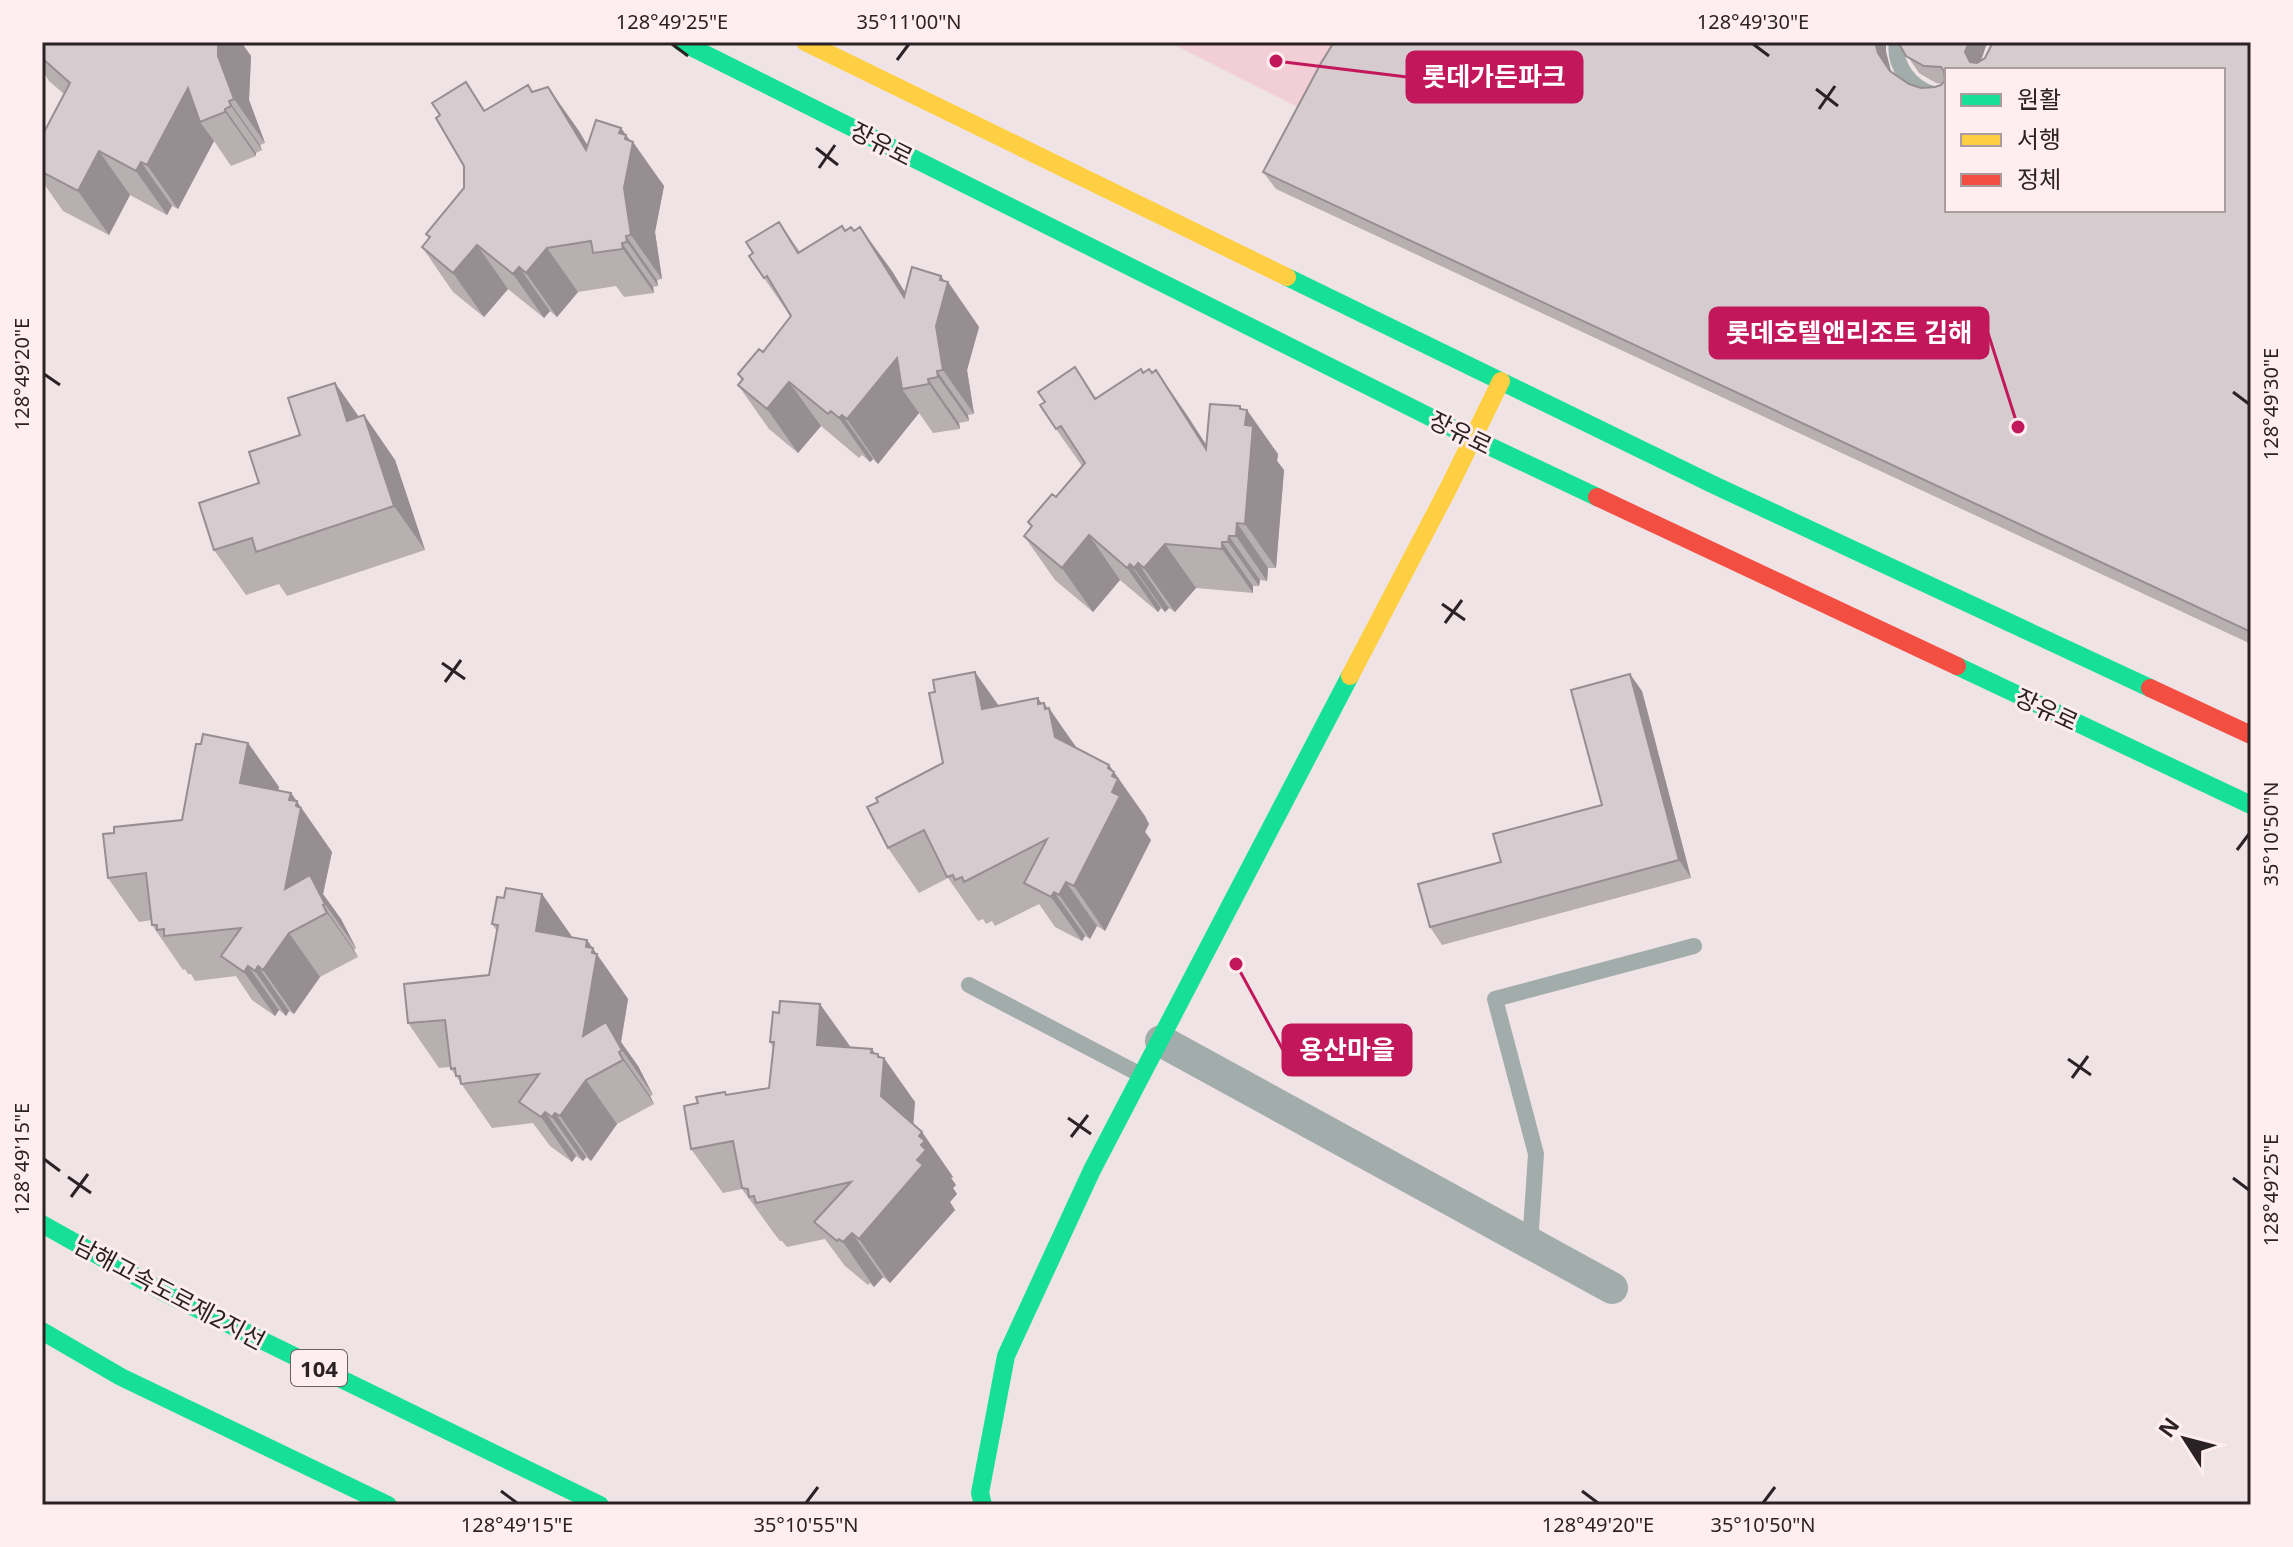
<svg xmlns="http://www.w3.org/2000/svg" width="2293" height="1547" font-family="'Noto Sans','Noto Sans KR',sans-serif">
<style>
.green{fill:#f2ced6}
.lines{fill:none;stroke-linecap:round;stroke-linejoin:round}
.lane{stroke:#a2acaa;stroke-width:16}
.street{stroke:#a2acaa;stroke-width:32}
.fast{stroke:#16e098;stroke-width:18}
.slow{stroke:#ffcf43;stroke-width:18}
.jam{stroke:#f24e42;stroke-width:18}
.wall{fill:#b8afb1}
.shaded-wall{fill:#968e90}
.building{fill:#d6cbce;stroke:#968e90;stroke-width:2;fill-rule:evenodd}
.ticks{fill:none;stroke:#2a2224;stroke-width:3}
.labels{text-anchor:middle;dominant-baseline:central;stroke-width:6;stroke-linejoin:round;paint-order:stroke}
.shield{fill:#ffedf0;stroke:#6a5f61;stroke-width:2}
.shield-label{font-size:22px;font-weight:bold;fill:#2a2224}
.street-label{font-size:24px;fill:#2a2224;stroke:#ffedf0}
.leader{fill:none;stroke:#c2185b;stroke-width:3}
.callout-dot{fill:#c2185b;stroke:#ffedf0;stroke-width:3}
.callout{fill:#c2185b;stroke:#c2185b;stroke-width:3}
.callout-label{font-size:26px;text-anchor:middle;font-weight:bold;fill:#fff}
.neatline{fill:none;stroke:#2a2224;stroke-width:3}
.ticks-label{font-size:20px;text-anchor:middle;fill:#2a2224}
</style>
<rect width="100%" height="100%" fill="#f0e3e6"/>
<path class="green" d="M 1169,42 L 1357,42 L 1315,116 Z"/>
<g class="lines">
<path class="lane" d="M 1897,42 C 1893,65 1911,88 1933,94 C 1938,95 1942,94 1947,94
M 969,985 L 1141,1075
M 1530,1244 L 1536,1154 L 1495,999 L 1694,946"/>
<path class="street" d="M 1161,1041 L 1612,1288"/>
<path class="fast" d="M 681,42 L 1472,438 L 1597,497
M 1287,277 L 1714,485 L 2150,688
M 1957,666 L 2251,805
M 42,1224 L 167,1294 L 600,1505
M 42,1331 L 121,1377 L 388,1505
M 983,1505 L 980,1493 L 1006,1356 L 1092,1170 L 1350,676"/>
<path class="slow" d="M 805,42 L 1287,277
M 1350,676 L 1448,489 L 1501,381"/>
<path class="jam" d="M 1597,497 L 1957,666
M 2150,688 L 2251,735"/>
</g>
<path class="wall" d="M 42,42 L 241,42 L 251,56 L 249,100 L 265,143 L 260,145 L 262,150 L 256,153 L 256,156 L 231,166 L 214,141 L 178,209 L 172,206 L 167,215 L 130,195 L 109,235 L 63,211 L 42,181 L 42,136 L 64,94 L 49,81 L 42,70 Z
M 1334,42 L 1886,42 L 1886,52 L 1891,71 L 1909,84 L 1921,88 L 1935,87 L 1942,84 L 1936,83 L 1919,73 L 1898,42 L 1987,42 L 1981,61 L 2251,42 L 2251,644 L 1276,189 L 1263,172 Z
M 466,82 L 485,110 L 532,92 L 548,87 L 588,146 L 621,128 L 664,186 L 655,232 L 662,279 L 657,280 L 658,286 L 653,287 L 654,293 L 624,297 L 616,286 L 578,292 L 557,317 L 550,311 L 544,318 L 508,289 L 484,317 L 453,292 L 422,247 L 429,238 L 426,234 L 464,188 L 464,166 L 440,115 Z
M 779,222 L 800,252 L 845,231 L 854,231 L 860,227 L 905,293 L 941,276 L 945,282 L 948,282 L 979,327 L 967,370 L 974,414 L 968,415 L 969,421 L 959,423 L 960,429 L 933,433 L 919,413 L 878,464 L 873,459 L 870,462 L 862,455 L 859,458 L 821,426 L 798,453 L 769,429 L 738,385 L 742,380 L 738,374 L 763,352 L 791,317 L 764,278 L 753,253 Z
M 1075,367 L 1096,398 L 1143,373 L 1152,373 L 1156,370 L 1207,446 L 1240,406 L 1278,454 L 1277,461 L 1284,470 L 1276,568 L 1268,568 L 1267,581 L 1260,580 L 1259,586 L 1253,586 L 1253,593 L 1196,588 L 1175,612 L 1169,608 L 1165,612 L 1161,608 L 1158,612 L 1120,580 L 1093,612 L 1055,580 L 1024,536 L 1031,527 L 1028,522 L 1056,497 L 1082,466 L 1056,429 L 1045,402 Z
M 335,383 L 359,417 L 364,415 L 395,460 L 425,550 L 287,596 L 279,584 L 246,595 L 214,550 L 259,483 L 300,435 Z
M 1642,691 L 1691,878 L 1442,945 L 1430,927 L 1602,805 Z
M 1038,698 L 1041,703 L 1044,703 L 1077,748 L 1109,765 L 1149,824 L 1145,832 L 1151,840 L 1105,931 L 1097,926 L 1090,939 L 1085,936 L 1082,941 L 1055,927 L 1039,904 L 995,926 L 992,921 L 986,924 L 983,919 L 978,921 L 948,878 L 919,893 L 888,848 L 878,802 L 943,763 L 999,706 Z
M 248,743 L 279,787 L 278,790 L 291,793 L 332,852 L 323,894 L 341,919 L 356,948 L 354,950 L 358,957 L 320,977 L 294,1014 L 289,1011 L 286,1016 L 279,1010 L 275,1016 L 252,1000 L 236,976 L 195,981 L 191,974 L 188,974 L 185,969 L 183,970 L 152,925 L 152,920 L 139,922 L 108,878 L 114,833 L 182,820 L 201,744 Z
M 542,894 L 572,937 L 587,940 L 628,999 L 621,1042 L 638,1066 L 653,1095 L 650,1096 L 654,1104 L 617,1124 L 591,1161 L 586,1157 L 583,1161 L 576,1156 L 572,1162 L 550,1146 L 533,1123 L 492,1128 L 451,1069 L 450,1067 L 439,1068 L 408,1023 L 489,975 L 497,931 L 492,924 L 504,898 Z
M 770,1042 L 850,1047 L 875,1053 L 881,1058 L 915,1102 L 913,1125 L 922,1132 L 953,1177 L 951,1178 L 956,1185 L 953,1188 L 957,1194 L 950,1202 L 955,1210 L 890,1283 L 883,1277 L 874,1287 L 870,1283 L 868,1285 L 845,1266 L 825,1239 L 787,1247 L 782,1241 L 780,1241 L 773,1232 L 742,1189 L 723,1193 L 691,1149 L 698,1103 L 728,1095 L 769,1088 L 773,1047 Z"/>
<path class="shaded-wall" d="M 218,42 L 241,42 L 251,56 L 249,100 L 265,143 L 234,99 L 218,56 Z
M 1875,42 L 1886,42 L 1886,52 L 1891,71 L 1878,53 Z
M 1969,42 L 1987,42 L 1983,55 L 1977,69 L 1970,62 L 1965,52 Z
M 548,87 L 579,131 L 617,195 L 586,150 Z
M 188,88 L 200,122 L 214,141 L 178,209 L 147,165 Z
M 229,101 L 260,145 L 262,150 L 231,106 Z
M 225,109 L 256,153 L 256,156 L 225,112 Z
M 621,128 L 632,144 L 633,142 L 664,186 L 655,232 L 662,279 L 631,235 L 624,188 L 619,133 Z
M 99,151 L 130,195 L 109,235 L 78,191 Z
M 141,162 L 172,206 L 167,215 L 136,171 Z
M 860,227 L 892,271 L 935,341 L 904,297 Z
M 626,236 L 657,280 L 658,286 L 627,242 Z
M 622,243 L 653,287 L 654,293 L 623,249 Z
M 477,245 L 508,289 L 484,317 L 453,273 Z
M 547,248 L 578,292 L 557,317 L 526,273 Z
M 519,267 L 550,311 L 544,318 L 513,274 Z
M 941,276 L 947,285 L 948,282 L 979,327 L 967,370 L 974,414 L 943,370 L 936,326 Z
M 897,358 L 902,389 L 919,413 L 878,464 L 847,419 Z
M 1156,370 L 1187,415 L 1237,493 L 1206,449 Z
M 937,371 L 968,415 L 969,421 L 938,377 Z
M 928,379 L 959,423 L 960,429 L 929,384 Z
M 789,382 L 821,426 L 798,453 L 767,409 Z
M 335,383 L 366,427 L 347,421 Z
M 1240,406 L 1246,416 L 1247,410 L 1278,454 L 1277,461 L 1284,470 L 1276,568 L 1245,524 L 1245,425 Z
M 364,415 L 395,460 L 425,550 L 394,506 Z
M 842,415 L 873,459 L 870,462 L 839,418 Z
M 1237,523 L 1268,568 L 1267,581 L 1236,536 Z
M 1089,535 L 1120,580 L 1093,612 L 1062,568 Z
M 1229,536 L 1260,580 L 1259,586 L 1228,542 Z
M 1222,542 L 1253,586 L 1253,593 L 1222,549 Z
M 1165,544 L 1196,588 L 1175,612 L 1144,568 Z
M 1138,563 L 1169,608 L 1165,612 L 1134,568 Z
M 1130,564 L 1161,608 L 1158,612 L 1127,568 Z
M 975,672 L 1006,716 L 982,709 Z
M 1630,674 L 1642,691 L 1691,878 L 1679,860 Z
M 1038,698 L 1045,709 L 1044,703 L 1050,712 L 1049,708 L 1080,753 L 1055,737 L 1038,704 Z
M 248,743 L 279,787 L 271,827 L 240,783 Z
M 1109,765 L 1145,816 L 1149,824 L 1145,832 L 1151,840 L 1105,931 L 1074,886 L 1112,792 L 1108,768 Z
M 291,793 L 332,852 L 323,894 L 341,919 L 356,948 L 325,904 L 285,889 Z
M 1066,882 L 1097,926 L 1090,939 L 1059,895 Z
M 1054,892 L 1085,936 L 1082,941 L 1051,897 Z
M 542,894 L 573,938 L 536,931 Z
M 323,905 L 354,950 L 358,957 L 327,913 Z
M 289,933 L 320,977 L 294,1014 L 263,970 Z
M 587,940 L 628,999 L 621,1042 L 638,1066 L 653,1095 L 622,1050 L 583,1036 Z
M 248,966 L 279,1010 L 275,1016 L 244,972 Z
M 258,966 L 289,1011 L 286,1016 L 255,971 Z
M 820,1004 L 852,1049 L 817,1045 Z
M 872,1049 L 883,1065 L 878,1057 L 878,1054 L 883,1061 L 884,1058 L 915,1102 L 912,1141 L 881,1096 L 871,1053 Z
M 619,1052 L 650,1096 L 654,1104 L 623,1060 Z
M 586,1080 L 617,1124 L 591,1161 L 560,1116 Z
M 545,1112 L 576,1156 L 572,1162 L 541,1117 Z
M 555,1113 L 586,1157 L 583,1161 L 552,1117 Z
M 922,1132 L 953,1177 L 951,1178 L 956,1185 L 953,1188 L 957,1194 L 950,1202 L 955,1210 L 890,1283 L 859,1239 L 917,1160 L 919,1136 Z
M 852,1233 L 883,1277 L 874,1287 L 843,1242 Z"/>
<path class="building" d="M 42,42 L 218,42 L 218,56 L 234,99 L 229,101 L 231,106 L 225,109 L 225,112 L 200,122 L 188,88 L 147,165 L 141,162 L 136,171 L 99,151 L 78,191 L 42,172 L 42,136 L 70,83 L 42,58 Z
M 1334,42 L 1875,42 L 1878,53 L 1890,71 L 1909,84 L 1921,88 L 1935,87 L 1941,85 L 1945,81 L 1944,71 L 1941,67 L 1924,66 L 1906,56 L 1898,42 L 1969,42 L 1965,52 L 1970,62 L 1977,63 L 1985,58 L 1993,42 L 2251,42 L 2251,632 L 1263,172 L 1321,63 ZM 1947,70 L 2223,70 L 2223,210 L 1947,210 Z
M 466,82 L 484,111 L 528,85 L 532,92 L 548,87 L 586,150 L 596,120 L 621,128 L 619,133 L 626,135 L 625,139 L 633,142 L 624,188 L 631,235 L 626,236 L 627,242 L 622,243 L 623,249 L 593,253 L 591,241 L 547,248 L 526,273 L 519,267 L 513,274 L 477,245 L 453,273 L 422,247 L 430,237 L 426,234 L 464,188 L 464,166 L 436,118 L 440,115 L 432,103 Z
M 779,222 L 798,253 L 842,226 L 845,231 L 851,227 L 854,231 L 860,227 L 904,297 L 912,267 L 941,276 L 940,280 L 948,282 L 936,326 L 943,370 L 937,371 L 938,377 L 928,379 L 929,384 L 902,389 L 897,358 L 847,419 L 842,415 L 839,418 L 831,411 L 828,414 L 789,382 L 767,409 L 738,385 L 743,379 L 738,374 L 759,349 L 763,352 L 791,316 L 767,276 L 764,278 L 749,256 L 753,253 L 746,242 Z
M 1075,367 L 1095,399 L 1141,369 L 1143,373 L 1149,369 L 1152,373 L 1156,370 L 1206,449 L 1210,404 L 1240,406 L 1240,409 L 1247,410 L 1245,425 L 1253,426 L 1245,524 L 1237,523 L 1236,536 L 1229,536 L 1228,542 L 1222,542 L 1222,549 L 1165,544 L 1144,568 L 1138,563 L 1134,568 L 1130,564 L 1127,568 L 1089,535 L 1062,568 L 1024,536 L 1032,526 L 1028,522 L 1052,494 L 1056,497 L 1085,463 L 1061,426 L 1056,429 L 1040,405 L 1045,402 L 1038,392 Z
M 335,383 L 347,421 L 364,415 L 394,506 L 256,552 L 252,538 L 214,550 L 199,503 L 259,483 L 249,452 L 300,435 L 288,398 Z
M 975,672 L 982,709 L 1038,698 L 1038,704 L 1044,703 L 1045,709 L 1049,708 L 1055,737 L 1109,765 L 1108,768 L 1114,772 L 1112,776 L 1118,779 L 1112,792 L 1120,796 L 1074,886 L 1066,882 L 1059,895 L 1054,892 L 1051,897 L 1024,883 L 1047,839 L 964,882 L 962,877 L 955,880 L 953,875 L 947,877 L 924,830 L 888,848 L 867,807 L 878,802 L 876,798 L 943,763 L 929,693 L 935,692 L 933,680 Z
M 1630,674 L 1679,860 L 1430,927 L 1418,884 L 1501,862 L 1493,834 L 1602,805 L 1571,690 Z
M 203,734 L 248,743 L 240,783 L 291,793 L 289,800 L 297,801 L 296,806 L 301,808 L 285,889 L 310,875 L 325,904 L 323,905 L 327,913 L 289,933 L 263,970 L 258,966 L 255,971 L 248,966 L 244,972 L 221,956 L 241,928 L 164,936 L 164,929 L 157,930 L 157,925 L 152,925 L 146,873 L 108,878 L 103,834 L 114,833 L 114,827 L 182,820 L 196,744 L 201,744 Z
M 506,888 L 542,894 L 536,931 L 587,940 L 586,947 L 593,948 L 592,953 L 597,954 L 583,1036 L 606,1022 L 622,1050 L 619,1052 L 623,1060 L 586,1080 L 560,1116 L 555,1113 L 552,1117 L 545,1112 L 541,1117 L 519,1102 L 539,1074 L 461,1084 L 460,1076 L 456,1076 L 455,1068 L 451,1069 L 445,1020 L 408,1023 L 404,984 L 489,975 L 498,925 L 492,924 L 497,897 L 504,898 Z
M 780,1001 L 820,1004 L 817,1045 L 872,1049 L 871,1053 L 878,1054 L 878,1057 L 884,1058 L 881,1096 L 922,1132 L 919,1136 L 925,1141 L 921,1145 L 926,1150 L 917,1160 L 923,1165 L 859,1239 L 852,1233 L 843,1242 L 839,1239 L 837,1241 L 814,1222 L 851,1182 L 756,1203 L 754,1196 L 749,1197 L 748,1189 L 742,1188 L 733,1141 L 691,1149 L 684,1106 L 698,1103 L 696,1097 L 725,1092 L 726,1095 L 769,1088 L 774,1042 L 770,1042 L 773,1012 L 779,1013 Z"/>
<path class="ticks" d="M 672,44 L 688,56M 1753,44 L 1769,56M 897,60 L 909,44M 1816,89 L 1838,106M 1819,109 L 1835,86M 816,148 L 838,165M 819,168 L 835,145M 44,374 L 60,385M 2233,392 L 2249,404M 1442,604 L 1465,620M 1445,623 L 1462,600M 442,663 L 465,679M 445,682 L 461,660M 2237,850 L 2249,834M 2068,1059 L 2091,1075M 2072,1078 L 2088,1056M 1068,1118 L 1091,1134M 1071,1137 L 1088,1115M 44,1159 L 60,1171M 68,1177 L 91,1193M 2233,1178 L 2249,1190M 71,1197 L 88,1174M 501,1491 L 517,1503M 1582,1491 L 1598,1503M 806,1503 L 818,1487M 1763,1503 L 1775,1487"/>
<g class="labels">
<rect class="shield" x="291" y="1350" width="56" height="36" rx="6"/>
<g class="shield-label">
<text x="319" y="1368">104</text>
</g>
<g class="street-label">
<text transform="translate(882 143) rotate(27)">장유로</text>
<text transform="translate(1461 432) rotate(26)">장유로</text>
<text transform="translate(2047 709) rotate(25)">장유로</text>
<text transform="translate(170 1292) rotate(28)">남해고속도로제2지선</text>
</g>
</g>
<path class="leader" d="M1276 61L1407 77M2018 427L1988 333M1236 964L1283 1050"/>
<g class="callout-dot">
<circle cx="1276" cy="61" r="8"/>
<circle cx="2018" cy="427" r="8"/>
<circle cx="1236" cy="964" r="8"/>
</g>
<g class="callout">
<rect x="1407" y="52" width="175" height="50" rx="8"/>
<rect x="1710" y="308" width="278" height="50" rx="8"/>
<rect x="1283" y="1025" width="128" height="50" rx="8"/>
</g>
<g class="callout-label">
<text x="1494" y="86">롯데가든파크</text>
<text x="1849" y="342">롯데호텔앤리조트 김해</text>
<text x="1347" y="1059">용산마을</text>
</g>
<rect width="2293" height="1547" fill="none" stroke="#ffedf0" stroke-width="88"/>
<rect x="1945" y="68" width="280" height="144" fill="#ffedf0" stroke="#aa9c9e" stroke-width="2"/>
<rect x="1961" y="94" width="40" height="12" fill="#16e098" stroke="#aa9c9e" stroke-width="2"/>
<text x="2017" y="108" font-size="24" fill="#2a2224">원활</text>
<rect x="1961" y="134" width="40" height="12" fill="#ffcf43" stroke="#aa9c9e" stroke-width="2"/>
<text x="2017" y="148" font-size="24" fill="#2a2224">서행</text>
<rect x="1961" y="174" width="40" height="12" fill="#f24e42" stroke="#aa9c9e" stroke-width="2"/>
<text x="2017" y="188" font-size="24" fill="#2a2224">정체</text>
<g transform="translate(2185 1439) rotate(306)" stroke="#ffedf0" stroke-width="6" paint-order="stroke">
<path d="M0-6L14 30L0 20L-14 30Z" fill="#2a2224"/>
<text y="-12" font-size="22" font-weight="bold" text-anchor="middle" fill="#2a2224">N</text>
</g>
<rect x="44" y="44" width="2205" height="1459" class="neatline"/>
<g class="ticks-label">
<text x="672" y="29">128°49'25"E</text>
<text x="909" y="29">35°11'00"N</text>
<text x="1753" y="29">128°49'30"E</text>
<text transform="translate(22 374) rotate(-90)" y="7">128°49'20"E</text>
<text transform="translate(2271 404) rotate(-90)" y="7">128°49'30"E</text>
<text transform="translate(2271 834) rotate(-90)" y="7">35°10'50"N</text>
<text transform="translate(22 1159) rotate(-90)" y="7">128°49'15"E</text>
<text transform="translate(2271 1190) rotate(-90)" y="7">128°49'25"E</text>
<text x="517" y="1532">128°49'15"E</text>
<text x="806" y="1532">35°10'55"N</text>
<text x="1598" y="1532">128°49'20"E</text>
<text x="1763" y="1532">35°10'50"N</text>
</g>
</svg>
